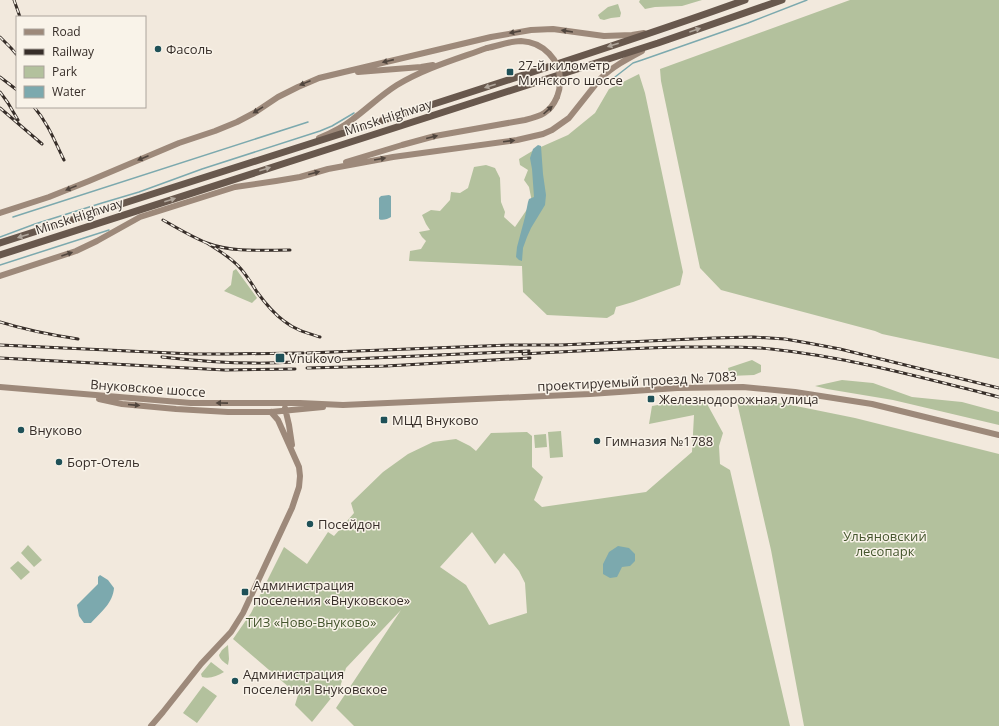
<svg xmlns="http://www.w3.org/2000/svg" width="999" height="726" font-family="'Open Sans',sans-serif">
<style>
.green{fill:#b3c19d;fill-rule:evenodd}
.water{fill:#7ca9ae}
.lines{fill:none;stroke-linecap:round;stroke-linejoin:round}
.stream{stroke:#7ca9ae;stroke-width:1.5}
.secondary{stroke:#9d897a;stroke-width:6}
.trunk{stroke:#68584d;stroke-width:7}
.rail-casing{stroke:#372e29;stroke-width:3}
.rail{stroke:#f9f3e9;stroke-width:1.5;stroke-dasharray:4.5;stroke-linecap:butt}
.secondary-bridge{stroke:#9d897a;stroke-width:6}
.oneway{fill:#b0a69b}
.oneway2{fill:#50453d}
.poi-dot{fill:#1f5158;stroke:#f9f3e9;stroke-width:1.5}
.labels{text-anchor:middle;dominant-baseline:central;stroke-width:3;stroke-linejoin:round;paint-order:stroke}
.poi-label{font-size:13px;fill:#372e29;stroke:#f9f3e9;text-anchor:start}
.street-label{font-size:13px;fill:#372e29;stroke:#f9f3e9}
.park-label{font-size:13px;fill:#44552d;stroke:#f9f3e9}
</style>
<rect width="100%" height="100%" fill="#f2e9dd"/>
<path class="green" d="M 640,0 L 702,0 L 682,6 L 655,7 L 645,9 L 639,2 Z
M 850,0 L 999,0 L 999,359 L 882,334 L 875,331 L 721,290 L 700,268 L 661,81 L 660,69 Z
M 618,4 L 621,13 L 620,17 L 611,18 L 604,20 L 600,19 L 598,15 L 608,7 Z
M 639,74 L 645,93 L 683,272 L 680,285 L 633,302 L 616,307 L 614,314 L 607,318 L 547,315 L 523,292 L 522,266 L 409,261 L 410,251 L 421,249 L 426,241 L 422,237 L 419,232 L 430,230 L 426,224 L 422,215 L 431,210 L 440,211 L 450,200 L 451,192 L 460,193 L 468,188 L 474,167 L 486,165 L 495,168 L 500,178 L 501,202 L 505,212 L 504,217 L 515,227 L 532,202 L 529,187 L 524,180 L 528,170 L 520,165 L 519,159 L 534,150 L 568,135 L 595,113 L 609,89 Z
M 236,269 L 257,298 L 252,303 L 224,291 L 231,285 L 233,271 Z
M 752,360 L 761,365 L 761,372 L 754,375 L 730,376 L 728,368 Z
M 842,380 L 873,383 L 912,397 L 962,402 L 999,412 L 999,425 L 893,400 L 827,389 L 815,386 Z
M 736,398 L 786,404 L 855,418 L 999,454 L 999,726 L 804,726 L 771,550 Z
M 686,400 L 706,402 L 723,433 L 719,446 L 720,464 L 730,470 L 790,726 L 354,726 L 336,708 L 401,610 L 346,668 L 340,687 L 312,722 L 295,705 L 298,695 L 233,639 L 251,613 L 284,547 L 307,564 L 328,532 L 334,536 L 354,513 L 351,503 L 383,472 L 408,454 L 433,442 L 456,439 L 470,446 L 476,451 L 491,433 L 527,432 L 532,436 L 532,467 L 543,477 L 534,500 L 542,507 L 646,492 L 692,452 L 694,415 L 649,424 L 652,406 ZM 472,532 L 495,564 L 504,553 L 519,571 L 525,583 L 527,613 L 489,625 L 466,585 L 440,567 Z
M 561,431 L 563,457 L 550,458 L 548,432 Z
M 546,434 L 547,447 L 535,448 L 534,435 Z
M 28,545 L 42,560 L 34,567 L 21,553 Z
M 18,561 L 30,572 L 21,580 L 10,568 Z
M 228,645 L 229,659 L 228,665 C 224,662 220,660 219,655 L 222,650 Z
M 211,662 L 224,672 C 217,676 210,679 202,677 L 201,674 Z
M 203,686 L 217,696 L 197,723 L 183,713 Z"/>
<path class="water" d="M 538,145 L 541,146 L 543,174 L 546,195 L 545,205 L 531,228 L 527,237 L 523,248 L 522,261 L 519,260 L 516,257 L 517,247 L 525,217 L 528,202 L 529,199 L 534,197 L 532,169 L 530,158 L 533,149 Z
M 389,195 L 391,196 L 391,217 C 388,219 382,221 379,219 L 379,198 L 381,196 Z
M 618,546 L 629,548 L 635,554 L 635,561 L 630,566 L 622,567 L 617,577 L 610,578 L 603,574 L 603,564 L 609,552 Z
M 100,575 L 108,580 L 114,588 C 113,603 101,612 91,623 L 84,623 L 79,616 L 77,605 L 98,584 L 98,577 Z"/>
<g class="lines">
<path class="stream" d="M 615,77 L 633,63 L 642,60 L 748,23 L 807,0
M 13,217 L 308,122
M 0,237 L 35,224 L 102,203 L 139,192 L 202,169 L 320,131 L 332,126 L 354,113
M 0,265 L 109,230"/>
<path class="secondary" d="M 358,72 L 421,67 L 433,65
M 319,138 C 331,133 343,127 353,119 C 368,108 381,95 397,85 C 425,68 457,59 487,48
M 346,162 L 402,145 L 435,136 L 525,120 C 541,116 550,113 557,97
M 0,213 L 49,197 L 89,181 L 179,143 L 215,131 L 237,122 L 254,113 L 278,97 L 298,87 L 319,78 L 491,37 L 531,30 L 553,29 L 604,36 L 632,35 L 644,33
M 0,276 L 76,251 L 97,241 L 140,217 L 235,187 L 276,181 L 300,177 L 328,169 L 393,157 L 517,140 L 543,134 L 552,130 L 569,118 L 600,79 C 612,67 627,59 642,51
M 0,387 L 191,403 L 300,403 L 343,405 L 590,394 L 677,388 L 743,387 L 795,392 L 872,404 L 999,435
M 99,399 L 122,404 L 176,409 L 228,412 L 271,412 L 323,407
M 285,408 L 289,425 L 292,445
M 151,726 L 163,712 L 201,664 L 231,632 L 243,613 L 292,508 L 299,487 L 300,476 L 299,467 L 278,420 L 271,412"/>
<path class="trunk" d="M 0,243 C 136,199 272,156 409,112 C 521,76 634,40 745,0
M 0,255 L 658,43 L 782,0"/>
<g class="rail-casing">
<path id="rail" d="M 14,0 L 20,17
M 0,37 L 11,48 L 17,55
M 0,77 L 17,90
M 0,92 L 8,103 L 18,120
M 34,107 C 48,123 55,142 64,160
M 0,108 L 42,144
M 163,220 C 177,228 192,237 207,243 C 233,253 263,250 290,250
M 207,243 C 219,251 231,257 241,269 C 247,276 252,284 257,292 C 265,303 273,313 284,321 C 295,330 307,333 320,337
M 0,322 C 26,330 51,335 78,339
M 0,345 L 193,354 L 225,354 L 303,353
M 307,353 L 510,345 L 561,345 L 714,338 L 753,337 L 785,339 L 808,343 L 840,349 L 999,388
M 523,354 C 577,351 632,348 686,347 C 714,347 743,346 771,349 C 848,357 924,378 999,397
M 162,357 C 206,362 250,365 294,362
M 0,358 L 225,370 L 295,369
M 307,361 L 529,351
M 307,368 L 386,366 L 530,358"/>
</g>
<use href="#rail" class="rail"/>
<path class="secondary-bridge" d="M 487,48 C 498,46 510,41 521,41 C 543,42 561,60 560,82 C 560,87 559,92 557,97"/>
</g>
<defs><path id="oneway-solid" d="M-6-.8H1V-3.2L6.5 0L1 3.2V.8H-6Z"/></defs>
<g class="oneway">
<use href="#oneway-solid" transform="translate(695 30) rotate(-19)"/>
<use href="#oneway-solid" transform="translate(613 45) rotate(162)"/>
<use href="#oneway-solid" transform="translate(490 86) rotate(162)"/>
<use href="#oneway-solid" transform="translate(265 169) rotate(-18)"/>
<use href="#oneway-solid" transform="translate(170 200) rotate(-18)"/>
<use href="#oneway-solid" transform="translate(23 236) rotate(162)"/>
</g>
<g class="oneway2">
<use href="#oneway-solid" transform="translate(567 31) rotate(-171)"/>
<use href="#oneway-solid" transform="translate(515 32) rotate(169)"/>
<use href="#oneway-solid" transform="translate(388 61) rotate(167)"/>
<use href="#oneway-solid" transform="translate(305 83) rotate(158)"/>
<use href="#oneway-solid" transform="translate(258 110) rotate(148)"/>
<use href="#oneway-solid" transform="translate(548 110) rotate(-42)"/>
<use href="#oneway-solid" transform="translate(432 137) rotate(-14)"/>
<use href="#oneway-solid" transform="translate(509 141) rotate(-7)"/>
<use href="#oneway-solid" transform="translate(143 158) rotate(157)"/>
<use href="#oneway-solid" transform="translate(380 159) rotate(-10)"/>
<use href="#oneway-solid" transform="translate(314 173) rotate(-15)"/>
<use href="#oneway-solid" transform="translate(71 188) rotate(158)"/>
<use href="#oneway-solid" transform="translate(67 254) rotate(-19)"/>
<use href="#oneway-solid" transform="translate(222 403) rotate(-179)"/>
<use href="#oneway-solid" transform="translate(134 405) rotate(5)"/>
</g>
<g class="poi-dot">
<circle cx="158" cy="49" r="4"/>
<rect x="506" y="68" width="8" height="8" rx="2"/>
<rect x="275" y="353" width="10" height="10" rx="2"/>
<rect x="647" y="395" width="8" height="8" rx="2"/>
<rect x="380" y="416" width="8" height="8" rx="2"/>
<circle cx="21" cy="430" r="4"/>
<circle cx="597" cy="441" r="4"/>
<circle cx="59" cy="462" r="4"/>
<circle cx="310" cy="524" r="4"/>
<rect x="241" y="588" width="8" height="8" rx="2"/>
<circle cx="235" cy="681" r="4"/>
</g>
<g class="labels">
<g class="poi-label">
<text x="166" y="49">Фасоль</text>
<text x="518" y="65">27-й километр<tspan x="518" dy="15">Минского шоссе</tspan></text>
<text x="289" y="358">Vnukovo</text>
<text x="659" y="399">Железнодорожная улица</text>
<text x="392" y="420">МЦД Внуково</text>
<text x="29" y="430">Внуково</text>
<text x="605" y="441">Гимназия №1788</text>
<text x="67" y="462">Борт-Отель</text>
<text x="318" y="524">Посейдон</text>
<text x="253" y="585">Администрация<tspan x="253" dy="15">поселения «Внуковское»</tspan></text>
<text x="243" y="674">Администрация<tspan x="243" dy="15">поселения Внуковское</tspan></text>
</g>
<g class="street-label">
<text transform="translate(388 117) rotate(-18)">Minsk Highway</text>
<text transform="translate(79 216) rotate(-18)">Minsk Highway</text>
<text transform="translate(637 381) rotate(-3)">проектируемый проезд № 7083</text>
<text transform="translate(148 388) rotate(4)">Внуковское шоссе</text>
</g>
<g class="park-label">
<text x="885" y="536">Ульяновский<tspan x="885" dy="15">лесопарк</tspan></text>
<text x="311" y="622">ТИЗ «Ново-Внуково»</text>
</g>
</g>
<rect x="16" y="16" width="130" height="92" fill="#f9f3e9" stroke="#aba49c"/>
<rect x="24" y="29" width="20" height="6" fill="#9d897a" stroke="#aba49c"/>
<text x="52" y="36" font-size="12" fill="#372e29">Road</text>
<rect x="24" y="49" width="20" height="6" fill="#372e29" stroke="#aba49c"/>
<text x="52" y="56" font-size="12" fill="#372e29">Railway</text>
<rect x="24" y="66" width="20" height="12" fill="#b3c19d" stroke="#aba49c"/>
<text x="52" y="76" font-size="12" fill="#372e29">Park</text>
<rect x="24" y="86" width="20" height="12" fill="#7ca9ae" stroke="#aba49c"/>
<text x="52" y="96" font-size="12" fill="#372e29">Water</text>
</svg>
